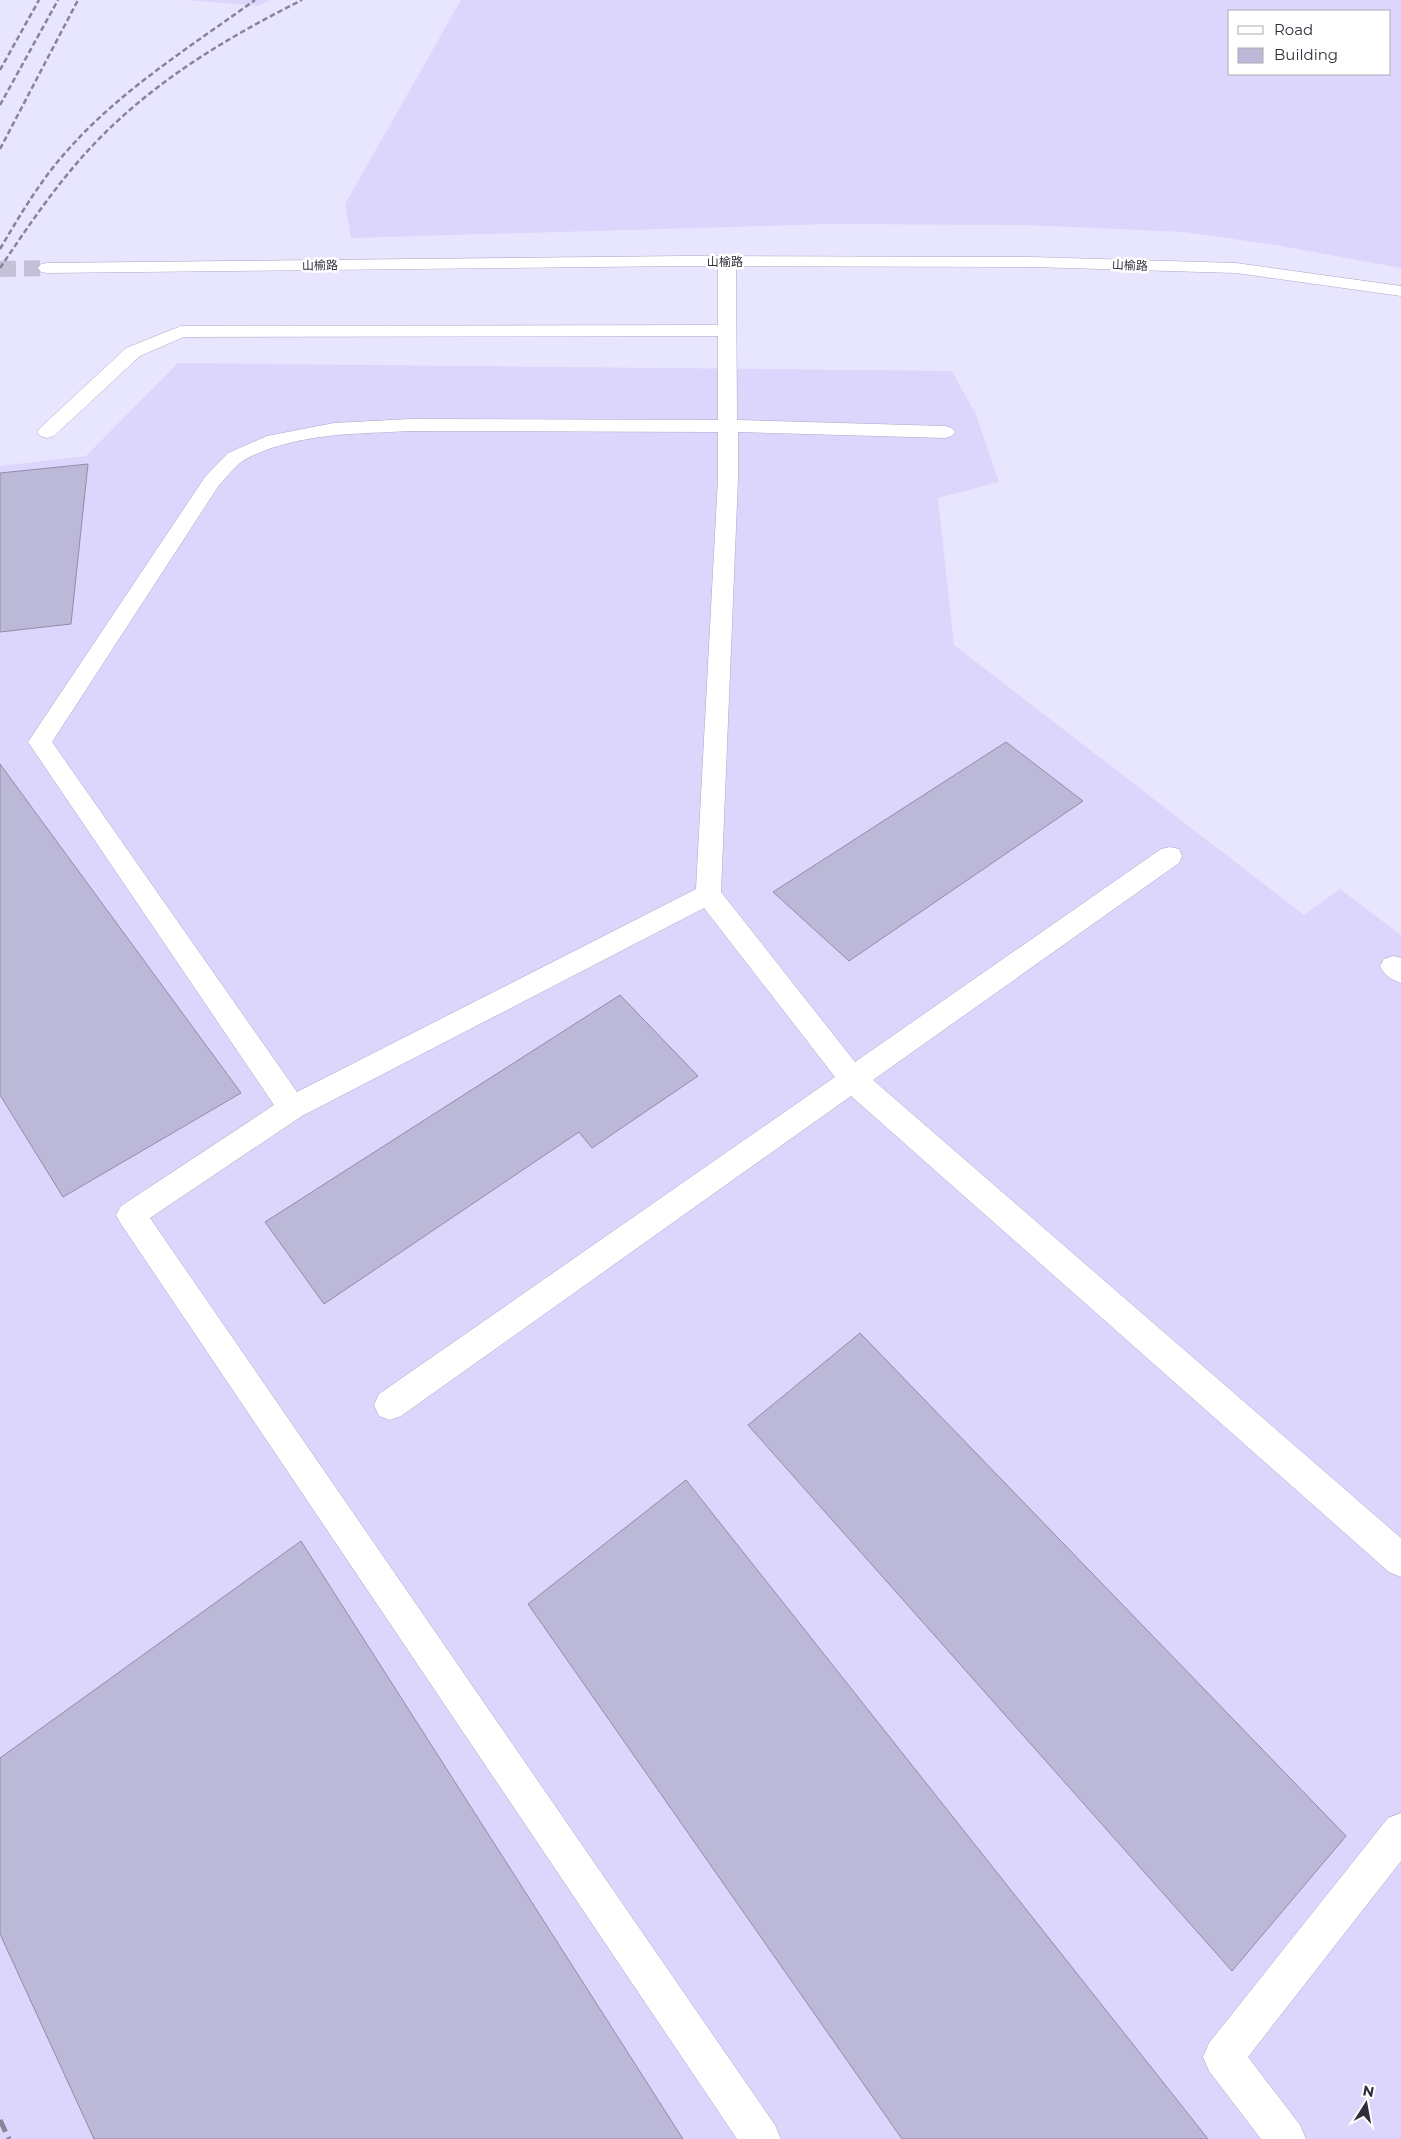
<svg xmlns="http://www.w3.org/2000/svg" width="1401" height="2139" font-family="Montserrat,'Noto Sans SC',sans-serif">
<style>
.built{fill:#dcd6fd;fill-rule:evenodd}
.building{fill:#bcb8d7;stroke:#908ca9}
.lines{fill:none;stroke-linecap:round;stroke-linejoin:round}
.secondary-tunnel{stroke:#c3c0d7;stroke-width:16;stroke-dasharray:16 8;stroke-linecap:butt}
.lane-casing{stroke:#aba7c5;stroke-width:1}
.secondary-casing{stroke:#aba7c5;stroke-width:1}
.lane{fill:#fff;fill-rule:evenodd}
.secondary{fill:#fff;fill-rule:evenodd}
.rail-far1{stroke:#868496;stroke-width:2.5;stroke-dasharray:5.5 3;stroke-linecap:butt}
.rail{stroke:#868496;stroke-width:5;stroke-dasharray:13 6;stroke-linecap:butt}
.labels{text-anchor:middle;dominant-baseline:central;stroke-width:5;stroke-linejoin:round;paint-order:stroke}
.far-street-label{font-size:12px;fill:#302e3a;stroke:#fff}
</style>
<rect width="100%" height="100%" fill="#e8e5fe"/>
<path class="built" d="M 187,0 L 270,0 L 258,6 Z
M 461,0 L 1401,0 L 1401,268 L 1276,245 L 1184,232 L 1026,225 L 830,224 L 351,238 L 345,204 ZM 1230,11 L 1390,11 L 1390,74 L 1230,74 Z
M 178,363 L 952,371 L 976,415 L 999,482 L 938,498 L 954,645 L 1304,915 L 1340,889 L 1401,935 L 1401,2139 L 0,2139 L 0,466 L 86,456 Z"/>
<path class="building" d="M 88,464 L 71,624 L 0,632 L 0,473 Z
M 1006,742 L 1083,801 L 849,961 L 773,892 Z
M 0,764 L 241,1093 L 63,1197 L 0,1095 Z
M 620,995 L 698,1076 L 592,1148 L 579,1132 L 324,1304 L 265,1222 Z
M 860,1333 L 1346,1836 L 1232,1971 L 748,1425 Z
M 686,1480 L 1208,2139 L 902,2139 L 528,1604 Z
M 301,1541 L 683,2139 L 94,2139 L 0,1934 L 0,1758 Z"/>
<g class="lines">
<path class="secondary-tunnel" d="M 0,269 L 47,268"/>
<g class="lane-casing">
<path id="lane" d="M 727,256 L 733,257 L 736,261 L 737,420 L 945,426 L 952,428 L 955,432 L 952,436 L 945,438 L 738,432 L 738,478 L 721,892 L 855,1062 L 1161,849 L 1170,847 L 1179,849 L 1182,856 L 1179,863 L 873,1080 L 1401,1538 L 1401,1577 L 1389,1572 L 851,1096 L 401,1416 L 390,1420 L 379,1416 L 374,1405 L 379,1394 L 835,1077 L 704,908 L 302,1116 L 150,1218 L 775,2125 L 781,2139 L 737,2139 L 121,1224 L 116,1215 L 121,1206 L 274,1105 L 28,742 L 205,477 L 228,453 L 267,436 L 334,423 L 410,419 L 718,420 L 718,336 L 184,337 L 140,356 L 54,436 L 47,438 L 40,436 L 37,432 L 40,428 L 126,348 L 181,326 L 718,325 L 718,261 L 721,257 ZM 410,431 L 718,432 L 718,478 L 696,889 L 297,1092 L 52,742 L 219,485 C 227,477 235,466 244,460 C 294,433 354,434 410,431 Z
M 1393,956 L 1401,958 L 1401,983 C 1391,979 1385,976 1380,966 L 1384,959 Z
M 1401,1813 L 1401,1861 L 1248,2057 L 1300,2125 L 1306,2139 L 1261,2139 L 1209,2071 L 1203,2057 L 1209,2043 L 1388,1818 Z"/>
</g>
<g class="secondary-casing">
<path id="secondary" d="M 684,256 L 1032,257 L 1236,263 L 1401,286 L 1401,296 L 1236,273 L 1032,267 L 684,266 L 47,273 L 41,272 L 38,268 L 41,264 L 47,263 Z"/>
</g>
<use href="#lane" class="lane"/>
<use href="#secondary" class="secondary"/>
<path class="rail-far1" d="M 0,70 L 39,0
M 0,105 L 58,0
M 0,149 L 78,0
M 0,249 C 20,215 40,181 66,152 C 119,91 190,47 255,0
M 0,268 C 29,225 58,182 94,144 C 153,82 226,38 302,0"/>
<path class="rail" d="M 0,2120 L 9,2139"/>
</g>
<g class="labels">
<g class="far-street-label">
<text x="725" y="261">山榆路</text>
<text transform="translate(320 265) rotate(-1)">山榆路</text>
<text transform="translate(1130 265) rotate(2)">山榆路</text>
</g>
</g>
<rect x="1228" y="10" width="162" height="65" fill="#ffffff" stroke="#acabb0"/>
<rect x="1238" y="26" width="25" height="8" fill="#ffffff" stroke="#acabb0"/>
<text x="1274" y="35" font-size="15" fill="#302e3a">Road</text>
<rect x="1238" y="48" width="25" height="15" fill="#bcb8d7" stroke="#acabb0"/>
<text x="1274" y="60" font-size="15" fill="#302e3a">Building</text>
<g transform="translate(1366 2104) rotate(11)" stroke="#ffffff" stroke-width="4" paint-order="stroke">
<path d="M0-4L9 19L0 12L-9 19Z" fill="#302e3a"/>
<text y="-8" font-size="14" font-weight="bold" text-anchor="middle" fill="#302e3a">N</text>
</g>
</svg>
